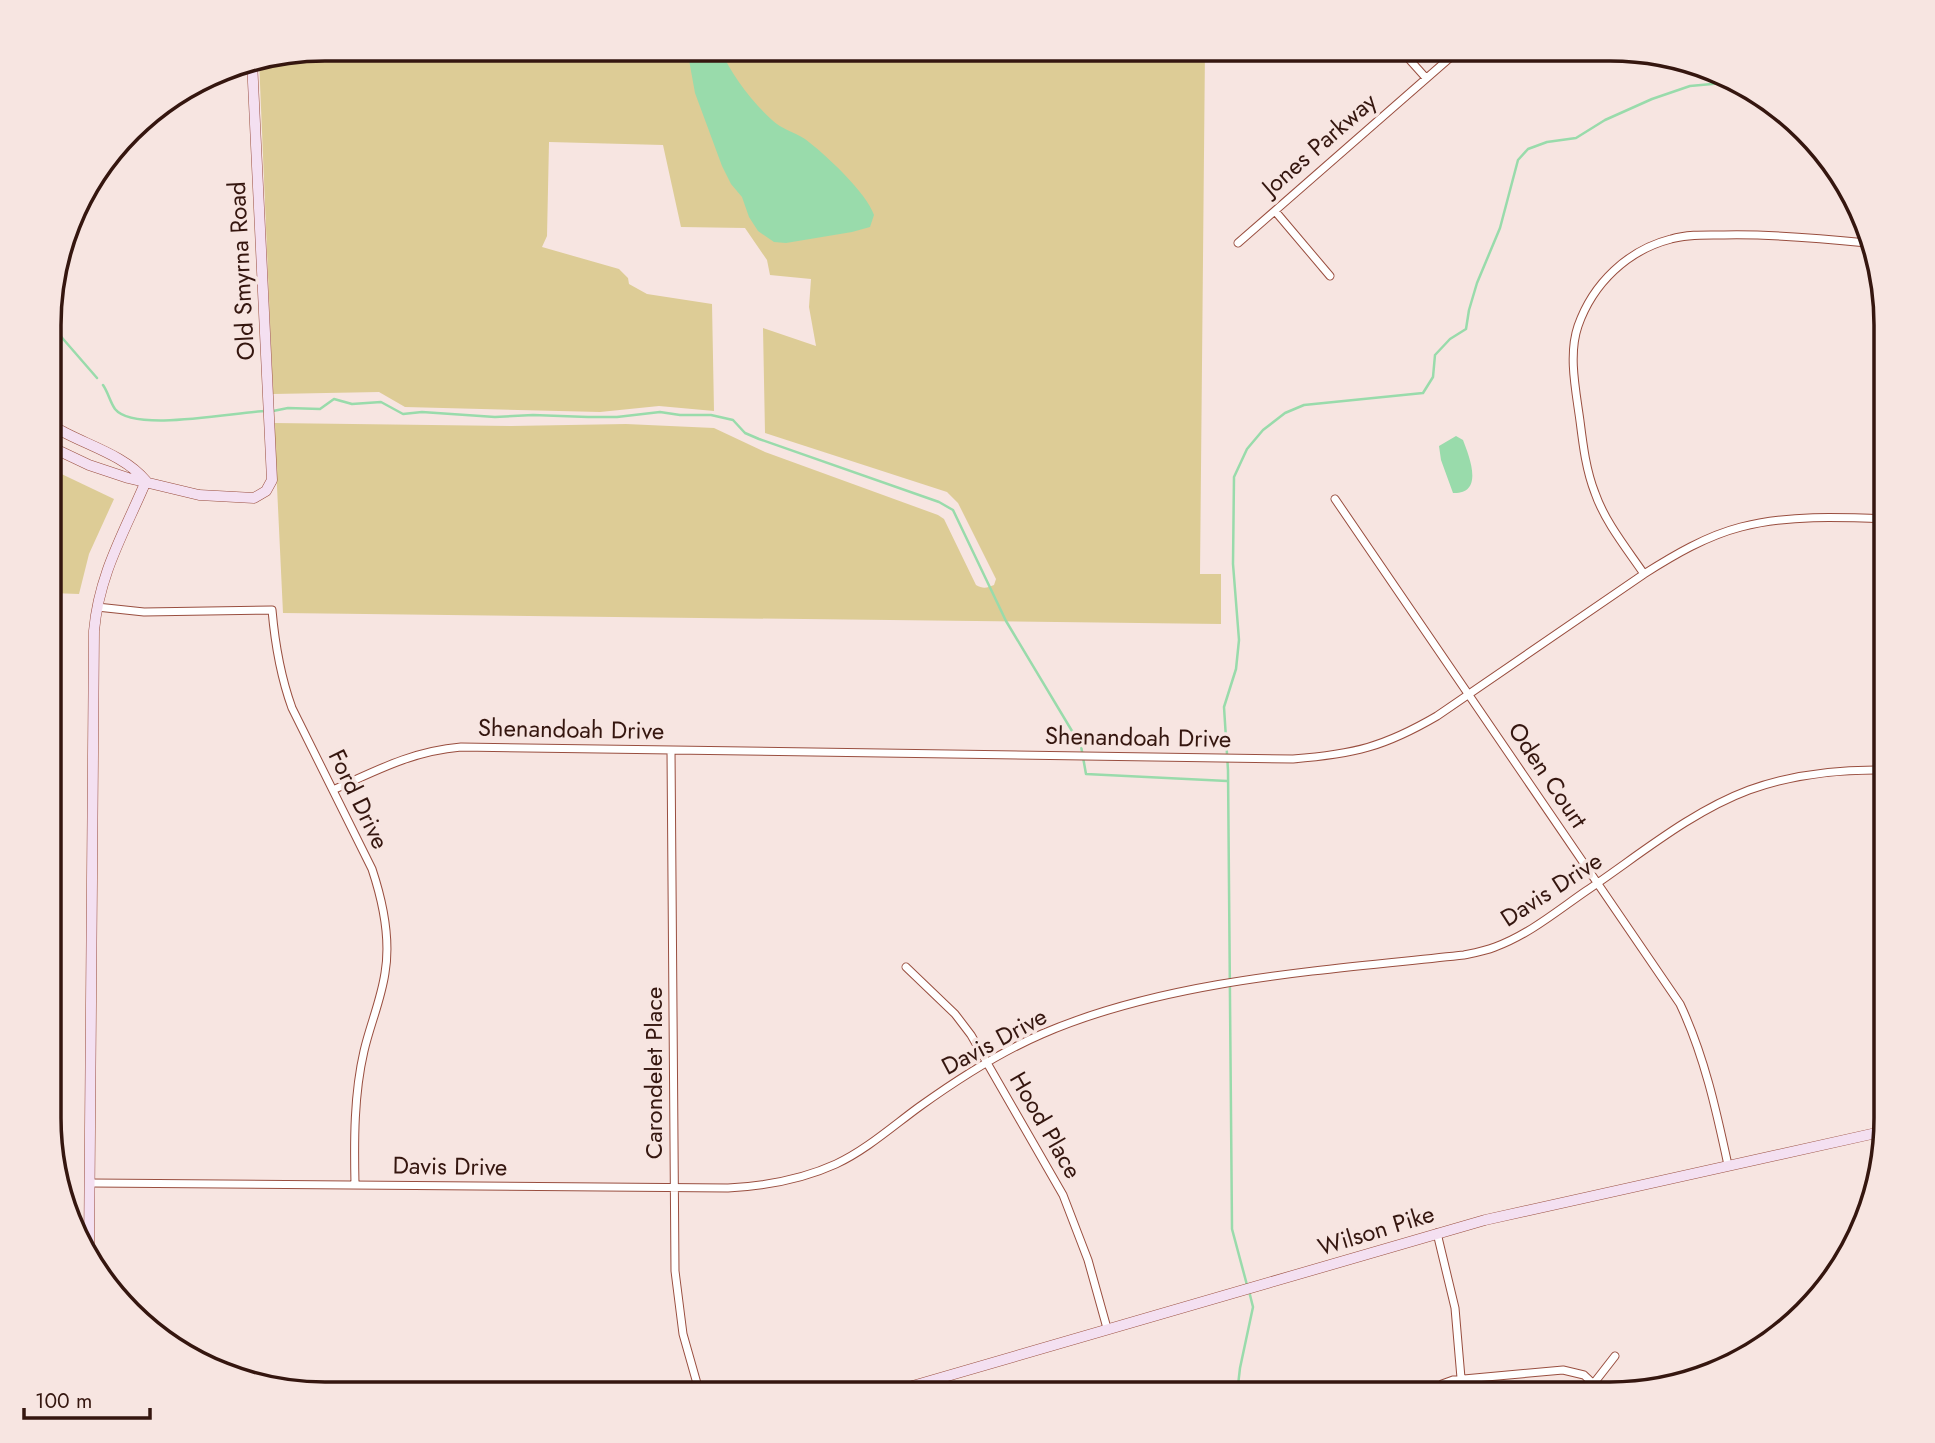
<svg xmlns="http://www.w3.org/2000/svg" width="1935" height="1443" font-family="Jost,sans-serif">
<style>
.green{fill:#ddcc96}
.water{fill:#99dbab}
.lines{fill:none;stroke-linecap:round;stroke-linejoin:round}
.stream{stroke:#99dbab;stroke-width:2.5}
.street-casing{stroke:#994e3f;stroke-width:9}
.secondary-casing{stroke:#994e3f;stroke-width:11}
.street{stroke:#fff;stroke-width:7}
.secondary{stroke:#f4e0f1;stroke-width:10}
.labels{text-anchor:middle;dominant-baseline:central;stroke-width:7;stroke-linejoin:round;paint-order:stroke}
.street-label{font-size:24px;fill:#35160f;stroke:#f7e5e1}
.rim{fill:none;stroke:#35160f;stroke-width:3.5}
</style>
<rect width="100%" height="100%" fill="#f7e5e1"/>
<path class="green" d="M 325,49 L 1205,49 L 1200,574 L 1221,574 L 1221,624 L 283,613 L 274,423 L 511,426 L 626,424 L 714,428 L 765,452 L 938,515 L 944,519 L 976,585 C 983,589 987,588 994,585 L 996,579 L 958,503 L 947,492 L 765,433 L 763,328 L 816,346 L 809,307 L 811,279 L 770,275 L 767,260 L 745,228 L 681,227 L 663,145 L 549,142 L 547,236 L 542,247 L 619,269 L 628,278 L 629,284 L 647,294 L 712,304 L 714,411 L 659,406 L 600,412 L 405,407 L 379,392 L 273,394 L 259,60 Z
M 51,469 L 114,499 L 89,554 L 79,594 L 51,593 Z"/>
<path class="water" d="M 687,49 L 720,49 C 731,74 751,101 772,120 C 781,129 794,132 805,139 C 824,153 867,193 874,215 L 870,227 L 852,232 L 786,243 L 774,242 L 758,231 L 749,217 L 742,197 L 731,184 L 722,166 L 695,93 Z
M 1456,436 L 1463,440 C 1469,456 1485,494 1453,493 L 1441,460 L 1439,446 Z"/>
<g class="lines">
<path class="stream" d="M 51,325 L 97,378
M 103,385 C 108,392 110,402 115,409 C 134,433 236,412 266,411
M 273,411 L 288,408 L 320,409 L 334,399 L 352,404 L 381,402 L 403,414 L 422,412 L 495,417 L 533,415 L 588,417 L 617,417 L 660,412 L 680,415 L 711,415 L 733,420 L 745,433 L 759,439 L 939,502 L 953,510 L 1006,621 L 1081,746 L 1086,774 L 1227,781
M 1247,1285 L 1232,1229 L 1228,770 L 1224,707 L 1236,669 L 1239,640 L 1233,564 L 1234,477 L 1247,449 L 1263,430 L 1285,413 L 1304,405 L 1423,393 L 1433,377 L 1435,355 L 1450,339 L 1466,329 L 1469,310 L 1477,283 L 1500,228 L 1518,160 L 1528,149 L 1547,142 L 1576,138 L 1605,120 L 1652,99 L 1690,86 L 1734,82
M 1237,1394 L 1240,1368 L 1253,1307 L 1249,1291"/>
<g class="street-casing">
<path id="street" d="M 1400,49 L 1426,78
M 1275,211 L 1330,276
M 1238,243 L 1460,49
M 1335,499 L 1680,1004 C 1704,1055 1716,1109 1728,1165
M 1644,574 C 1627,549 1605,522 1595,493 C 1586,470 1583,445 1580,421 C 1576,391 1568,355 1578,326 C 1593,283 1628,250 1671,239 C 1688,234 1707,235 1724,235 C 1772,234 1819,238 1867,243
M 97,607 L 144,612 L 272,610 C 275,644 280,675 292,708 L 372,869 C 383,902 391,938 385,973 C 381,1000 370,1025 364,1051 C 354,1094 354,1140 355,1184
M 671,750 L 675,1271 L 683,1334 L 700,1394
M 333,790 C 377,770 413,751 461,747 L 1293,759 C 1354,754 1384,747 1437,716 L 1644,574 C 1674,555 1706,536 1741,527 C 1787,515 1839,517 1886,519
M 906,967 L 955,1014 L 971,1035 L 1063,1195 L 1088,1260 L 1107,1328
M 91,1183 L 728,1188 C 765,1186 801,1180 836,1164 C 866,1150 893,1126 919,1107 C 958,1079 998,1053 1042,1034 C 1169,979 1327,970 1464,955 C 1474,953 1485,951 1495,947 C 1528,935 1557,911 1586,891 C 1638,856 1690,812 1749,790 C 1793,774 1839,769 1886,770
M 1437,1233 L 1455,1308 L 1461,1378
M 1594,1383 L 1615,1356
M 1433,1394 L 1442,1384 L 1453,1380 L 1563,1370 L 1584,1375 L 1604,1394"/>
</g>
<g class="secondary-casing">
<path id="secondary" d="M 51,425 C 81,444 123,453 146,481
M 51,447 L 89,465 L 128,478 L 199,495 L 254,498 L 266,491 L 272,480 L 252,61
M 89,1254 L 94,631 C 99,574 124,533 146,481
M 885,1394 L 1485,1220 L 1885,1131"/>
</g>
<use href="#street" class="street"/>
<use href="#secondary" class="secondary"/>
</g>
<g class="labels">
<g class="street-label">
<text transform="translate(1319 144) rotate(-41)">Jones Parkway</text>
<text transform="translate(241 271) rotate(-93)">Old Smyrna Road</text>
<text transform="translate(571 729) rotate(1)">Shenandoah Drive</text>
<text transform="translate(1138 737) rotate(1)">Shenandoah Drive</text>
<text transform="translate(1548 775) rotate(56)">Oden Court</text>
<text transform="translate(359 799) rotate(64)">Ford Drive</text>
<text transform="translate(1551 889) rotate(-33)">Davis Drive</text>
<text transform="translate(994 1041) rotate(-28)">Davis Drive</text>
<text transform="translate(653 1073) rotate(-90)">Carondelet Place</text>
<text transform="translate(1046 1125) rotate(60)">Hood Place</text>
<text transform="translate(450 1166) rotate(1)">Davis Drive</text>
<text transform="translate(1376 1230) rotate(-17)">Wilson Pike</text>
</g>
</g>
<path d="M0 0H1935V1443H0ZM325 61H1610A264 264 0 0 1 1874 325V1118A264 264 0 0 1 1610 1382H325A264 264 0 0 1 61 1118V325A264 264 0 0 1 325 61Z" fill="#f7e5e1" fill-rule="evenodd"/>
<path class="rim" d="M325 61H1610A264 264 0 0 1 1874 325V1118A264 264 0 0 1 1610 1382H325A264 264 0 0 1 61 1118V325A264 264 0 0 1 325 61Z"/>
<path d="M24 1408v10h126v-10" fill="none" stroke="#35160f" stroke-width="3.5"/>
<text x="35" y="1408" font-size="21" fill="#35160f" stroke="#f7e5e1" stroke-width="5" paint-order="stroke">100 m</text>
</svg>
